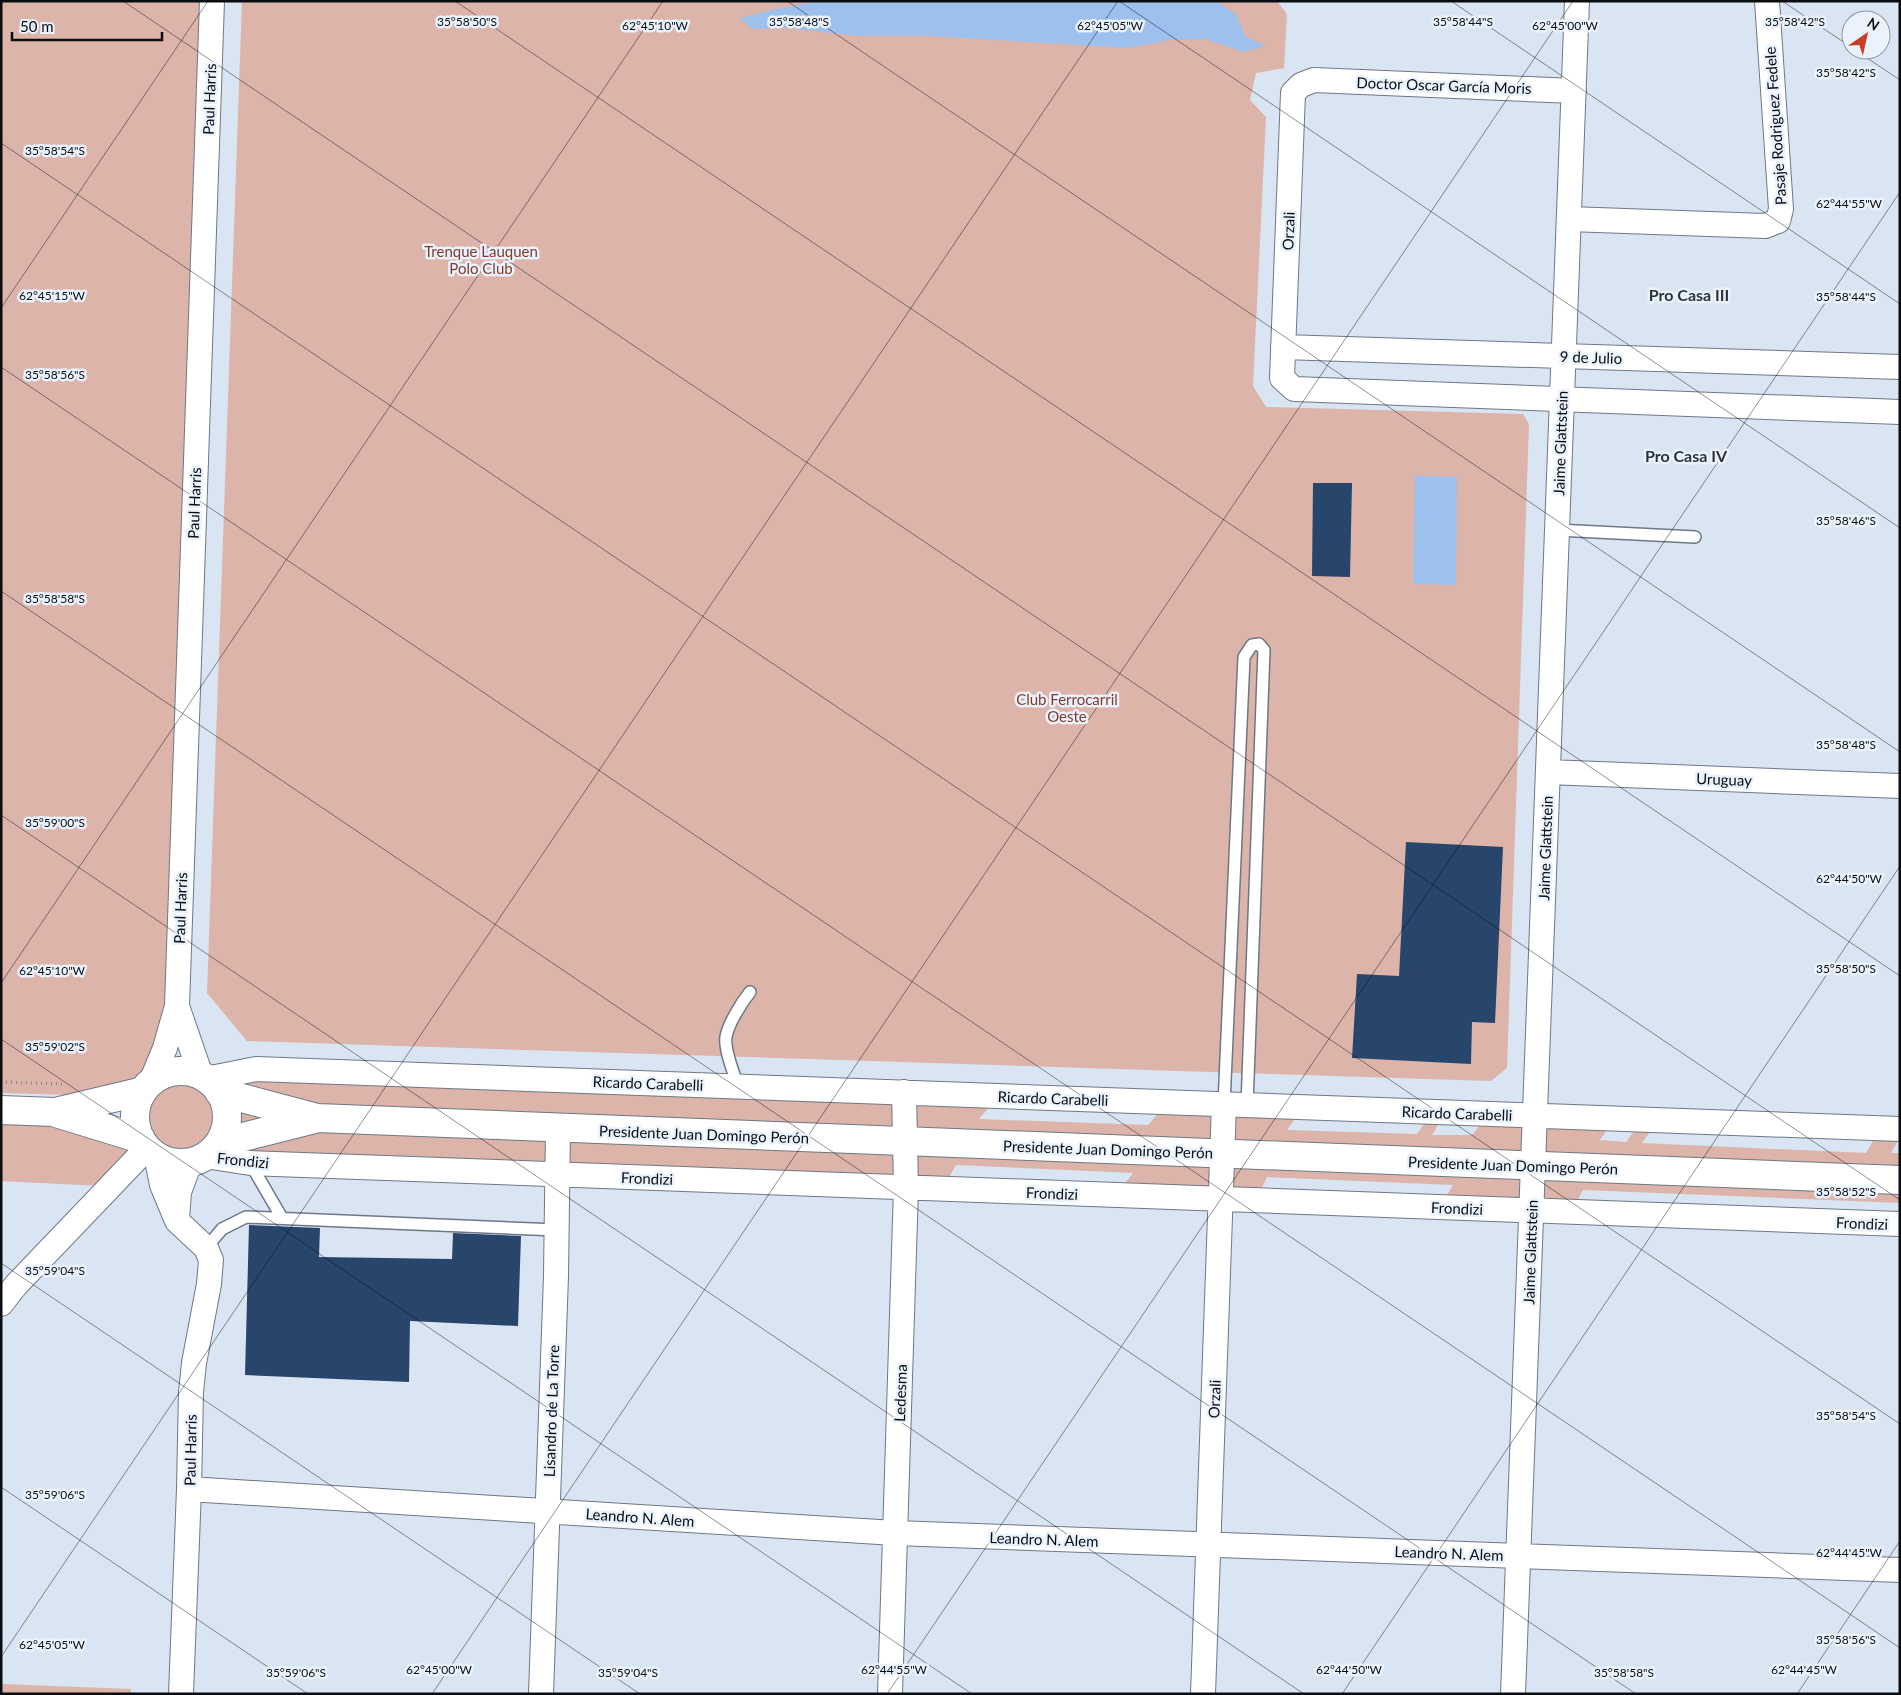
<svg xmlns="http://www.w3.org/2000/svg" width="1901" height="1695" font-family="Lato,sans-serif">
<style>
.green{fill:#dcb4aa}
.water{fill:#9dc0ec}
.building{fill:#28456b}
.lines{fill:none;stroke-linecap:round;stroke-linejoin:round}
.service-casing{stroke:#6e7885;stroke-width:14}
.minor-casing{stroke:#6e7885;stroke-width:26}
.secondary-casing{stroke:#6e7885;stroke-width:30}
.path{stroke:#7f8690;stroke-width:3;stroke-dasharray:1 4;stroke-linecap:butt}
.service{stroke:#fff;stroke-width:11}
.minor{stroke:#fff;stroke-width:24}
.secondary{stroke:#fff;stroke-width:28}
.ticks{fill:none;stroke:#090c11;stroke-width:1;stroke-opacity:0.45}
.labels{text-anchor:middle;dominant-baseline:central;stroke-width:5;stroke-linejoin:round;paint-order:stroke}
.street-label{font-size:15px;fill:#090c11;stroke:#e9f2fd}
.park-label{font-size:15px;fill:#833b2b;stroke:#e9f2fd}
.neighbourhood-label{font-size:16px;font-weight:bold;fill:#2b333e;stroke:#e9f2fd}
.ticks-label{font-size:12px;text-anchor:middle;fill:#090c11;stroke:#e9f2fd;stroke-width:5;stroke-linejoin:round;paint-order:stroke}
</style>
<rect width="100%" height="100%" fill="#dae5f3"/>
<path class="green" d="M 1,1 L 202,1 L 170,1010 L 138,1082 L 70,1095 L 1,1093 Z
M 242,1 L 1277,1 L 1287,14 L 1284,68 L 1256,73 L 1250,100 L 1266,117 L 1253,386 L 1266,407 L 1523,414 L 1529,424 L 1507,1068 L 1491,1081 L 247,1041 L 207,993 Z
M 249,1076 L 994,1102 L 979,1119 L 1148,1125 L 1163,1108 L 1299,1113 L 1287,1130 L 1417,1134 L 1428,1118 L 1442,1118 L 1432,1135 L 1472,1135 L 1484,1120 L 1611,1124 L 1600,1140 L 1626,1142 L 1638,1126 L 1654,1126 L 1642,1143 L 1866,1153 L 1877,1134 L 1900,1137 L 1891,1153 L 1900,1153 L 1900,1170 L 319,1109 L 245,1089 Z
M145 1117a36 36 0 1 1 72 0a36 36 0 1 1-72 0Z
M 236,1106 L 279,1119 L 235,1129 Z
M 1,1120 L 59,1122 L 137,1149 L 101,1186 L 1,1181 Z
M 319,1128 L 1900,1188 L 1900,1203 L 1583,1190 L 1574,1207 L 1443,1202 L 1453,1185 L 1267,1177 L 1258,1196 L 1120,1190 L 1133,1173 L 956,1165 L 945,1184 L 253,1158 L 254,1144 Z
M 1,1684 L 131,1689 L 131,1694 L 1,1694 Z"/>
<path class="water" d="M 820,1 L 1216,1 L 1236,14 L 1245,36 L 1265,46 L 1244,52 L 1205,39 L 1170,40 L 1128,48 L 930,36 L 859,36 L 787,28 L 752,29 L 740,18 L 776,9 Z
M 1415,476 L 1457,477 L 1456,585 L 1413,584 Z"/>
<path class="building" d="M 1313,483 L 1352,483 L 1350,577 L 1312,576 Z
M 1406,842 L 1503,847 L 1495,1023 L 1472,1022 L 1471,1064 L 1352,1058 L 1357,974 L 1399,976 Z
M 249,1225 L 320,1228 L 319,1257 L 452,1259 L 453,1233 L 521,1236 L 518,1326 L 410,1321 L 409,1382 L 245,1375 Z"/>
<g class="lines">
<g class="service-casing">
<path id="service" d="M 1557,530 L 1695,537
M 739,1087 C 734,1076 724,1048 726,1037 C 728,1024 742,1002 750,992
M 1224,1104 L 1244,657 L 1252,645 L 1259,644 L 1264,650 L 1247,1105
M 250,1163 L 282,1218
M 206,1248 L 222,1229 L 246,1217 L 557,1230"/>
</g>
<g class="minor-casing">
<path id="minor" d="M 1574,91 L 1314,80 L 1301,85 L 1293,93 L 1282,378 L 1294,389 L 1900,412
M 1569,219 L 1765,226 L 1778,221 L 1781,209 L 1767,1
M 1283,347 L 1900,367
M 1548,772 L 1900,786
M 177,1006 L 201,1076
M 206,1079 L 256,1069 L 1900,1129
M 151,1082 L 165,1048 L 177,1006 L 212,1
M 156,1155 L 162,1185 L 177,1221 L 206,1248 L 211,1260 L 209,1284 L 194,1363 L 191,1392 L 189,1489 L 181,1694
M 205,1156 L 250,1163 L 1900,1224
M 177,1219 L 179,1192 L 190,1162
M 1,1304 L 16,1285 L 147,1148
M 189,1489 L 895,1533 L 1900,1570
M 541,1694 L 556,1276 L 558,1128
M 890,1694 L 906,1188 L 904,1092
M 1203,1694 L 1224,1104
M 1513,1694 L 1577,1"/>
</g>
<g class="secondary-casing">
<path id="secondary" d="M135 1117a46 46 0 1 1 92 0a46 46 0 1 1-92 0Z
M 219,1092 L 317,1118 L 1900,1180
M 1,1110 L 55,1112 L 143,1091
M 56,1113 L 141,1139
M 219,1143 L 315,1119"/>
</g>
<path class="path" d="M 1,1082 L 63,1084"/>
<use href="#service" class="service"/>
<use href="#minor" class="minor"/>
<use href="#secondary" class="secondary"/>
</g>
<path class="ticks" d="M 123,1 L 1900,1200M 455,1 L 1900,976M 787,1 L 1900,752M 1119,1 L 1900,528M 1451,1 L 1900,304M 1782,1 L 1851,47M 1855,50 L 1900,80M 1,143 L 1900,1424M 1,308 L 208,1M 1,367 L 1900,1648M 1,591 L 1636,1694M 1,815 L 1304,1694M 1,983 L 663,1M 1,1039 L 972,1694M 1,1263 L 640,1694M 1,1487 L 308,1694M 1,1657 L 1118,1M 432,1694 L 1573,1M 887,1694 L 1900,192M 1342,1694 L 1900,866M 1797,1694 L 1900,1541"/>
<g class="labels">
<g class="street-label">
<text transform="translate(1444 85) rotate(2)">Doctor Oscar García Moris</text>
<text transform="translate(209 99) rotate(-88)">Paul Harris</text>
<text transform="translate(1775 126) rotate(-94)">Pasaje Rodriguez Fedele</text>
<text transform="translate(1288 231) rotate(-88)">Orzali</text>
<text transform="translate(1591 357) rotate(2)">9 de Julio</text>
<text transform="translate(1560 443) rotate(-88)">Jaime Glattstein</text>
<text transform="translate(194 503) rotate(-88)">Paul Harris</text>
<text transform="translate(1724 779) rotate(2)">Uruguay</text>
<text transform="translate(1545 848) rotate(-88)">Jaime Glattstein</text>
<text transform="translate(180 908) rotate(-88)">Paul Harris</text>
<text transform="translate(648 1083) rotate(2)">Ricardo Carabelli</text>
<text transform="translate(1053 1098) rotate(2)">Ricardo Carabelli</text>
<text transform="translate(1457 1113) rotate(2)">Ricardo Carabelli</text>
<text transform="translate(704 1134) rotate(2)">Presidente Juan Domingo Perón</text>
<text transform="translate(1108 1149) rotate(2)">Presidente Juan Domingo Perón</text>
<text transform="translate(243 1160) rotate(6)">Frondizi</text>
<text transform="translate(1513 1165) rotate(2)">Presidente Juan Domingo Perón</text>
<text transform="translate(647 1178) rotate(2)">Frondizi</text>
<text transform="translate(1052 1193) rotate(2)">Frondizi</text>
<text transform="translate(1457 1208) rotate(2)">Frondizi</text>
<text transform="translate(1862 1223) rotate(2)">Frondizi</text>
<text transform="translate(1530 1252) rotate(-88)">Jaime Glattstein</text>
<text transform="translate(900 1393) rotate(-88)">Ledesma</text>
<text transform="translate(1214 1399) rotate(-88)">Orzali</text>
<text transform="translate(551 1411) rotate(-88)">Lisandro de La Torre</text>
<text transform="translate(190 1450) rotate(-89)">Paul Harris</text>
<text transform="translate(640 1517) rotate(4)">Leandro N. Alem</text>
<text transform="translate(1044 1539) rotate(2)">Leandro N. Alem</text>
<text transform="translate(1449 1553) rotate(2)">Leandro N. Alem</text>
</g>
<g class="park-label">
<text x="481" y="251">Trenque Lauquen<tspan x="481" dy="17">Polo Club</tspan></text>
<text x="1067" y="699">Club Ferrocarril<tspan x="1067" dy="17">Oeste</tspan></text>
</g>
<g class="neighbourhood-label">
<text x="1689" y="294">Pro Casa III</text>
<text x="1686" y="455">Pro Casa IV</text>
</g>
</g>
<g class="ticks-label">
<text x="1795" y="26">35°58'42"S</text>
<text x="467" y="26">35°58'50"S</text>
<text x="799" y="26">35°58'48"S</text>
<text x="1463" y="26">35°58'44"S</text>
<text x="655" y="30">62°45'10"W</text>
<text x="1110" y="30">62°45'05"W</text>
<text x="1565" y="30">62°45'00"W</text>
<text x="1846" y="77">35°58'42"S</text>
<text x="55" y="155">35°58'54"S</text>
<text x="1849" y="208">62°44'55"W</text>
<text x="52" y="300">62°45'15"W</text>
<text x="1846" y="301">35°58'44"S</text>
<text x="55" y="379">35°58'56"S</text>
<text x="1846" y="525">35°58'46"S</text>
<text x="55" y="603">35°58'58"S</text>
<text x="1846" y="749">35°58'48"S</text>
<text x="55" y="827">35°59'00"S</text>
<text x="1849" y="883">62°44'50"W</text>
<text x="1846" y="973">35°58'50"S</text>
<text x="52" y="975">62°45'10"W</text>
<text x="55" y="1051">35°59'02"S</text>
<text x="1846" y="1196">35°58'52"S</text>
<text x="55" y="1275">35°59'04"S</text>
<text x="1846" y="1420">35°58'54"S</text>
<text x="55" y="1499">35°59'06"S</text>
<text x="1849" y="1557">62°44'45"W</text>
<text x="1846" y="1644">35°58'56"S</text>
<text x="52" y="1649">62°45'05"W</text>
<text x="439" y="1674">62°45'00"W</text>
<text x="894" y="1674">62°44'55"W</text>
<text x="1349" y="1674">62°44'50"W</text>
<text x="1804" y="1674">62°44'45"W</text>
<text x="296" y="1677">35°59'06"S</text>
<text x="628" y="1677">35°59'04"S</text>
<text x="1624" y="1677">35°58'58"S</text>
</g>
<rect width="1901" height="1695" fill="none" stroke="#090c11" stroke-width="5"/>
<g transform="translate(1866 35) rotate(34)"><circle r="24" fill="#e9f2fd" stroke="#8f969f"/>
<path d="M0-4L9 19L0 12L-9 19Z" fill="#ca3f24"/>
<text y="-8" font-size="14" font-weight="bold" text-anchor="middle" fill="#090c11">N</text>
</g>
<path d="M12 32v8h150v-8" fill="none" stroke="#090c11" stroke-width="2.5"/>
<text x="20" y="32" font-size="15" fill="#090c11" stroke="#e9f2fd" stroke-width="4" paint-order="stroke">50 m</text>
</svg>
